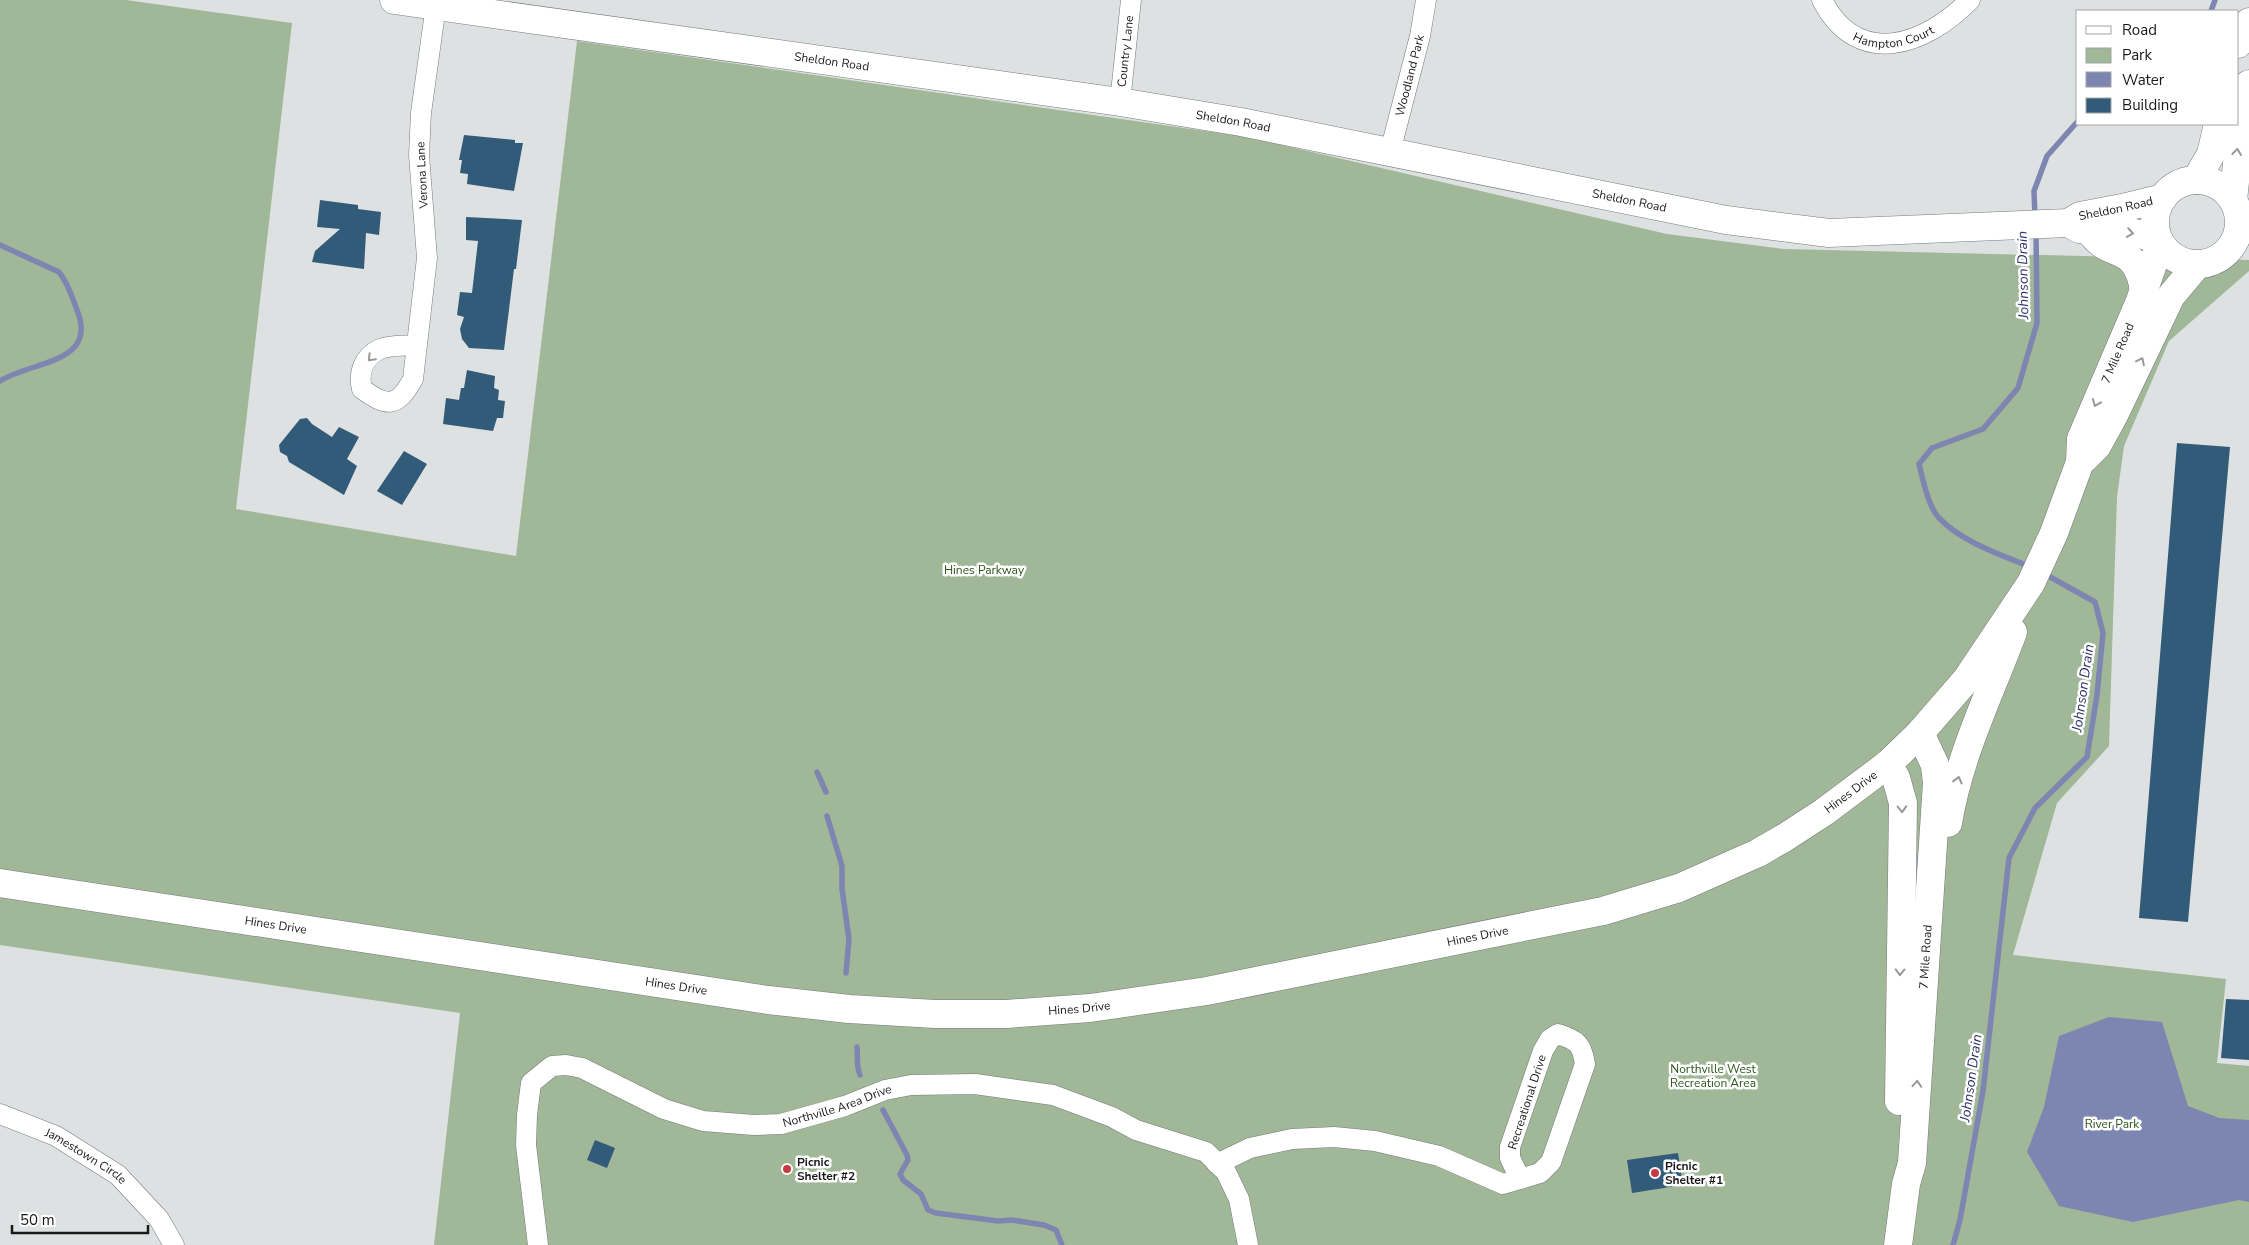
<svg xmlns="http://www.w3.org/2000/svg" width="2249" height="1245" font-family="'Nunito Sans',sans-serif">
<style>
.green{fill:#a0b798}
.water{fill:#7d85b1}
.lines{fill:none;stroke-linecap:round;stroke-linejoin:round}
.stream{stroke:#7d85b1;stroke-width:5.5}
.building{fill:#325b79}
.street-casing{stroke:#777a7a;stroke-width:21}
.secondary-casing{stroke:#777a7a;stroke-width:29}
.street{stroke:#fff;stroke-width:20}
.secondary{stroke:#fff;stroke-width:28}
.oneway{stroke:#979898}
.poi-dot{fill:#c93943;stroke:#fff;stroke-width:2}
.labels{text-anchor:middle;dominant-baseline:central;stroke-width:5;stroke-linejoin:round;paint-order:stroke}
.street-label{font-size:12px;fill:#181a1a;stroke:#fff}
.park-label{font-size:12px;fill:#2d551b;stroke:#fff}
.poi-label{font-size:12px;font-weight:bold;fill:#181a1a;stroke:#fff;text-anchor:start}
.water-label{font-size:14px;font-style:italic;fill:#2d316a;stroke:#fff}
</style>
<rect width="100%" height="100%" fill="#dee1e2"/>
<path class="green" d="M 0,0 L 126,0 L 292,23 L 236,509 L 516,556 L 577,41 L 1247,137 L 1667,234 L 1784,249 L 2249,260 L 2249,271 L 2169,341 L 2124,446 L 2117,497 L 2109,746 L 2057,803 L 2013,955 L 2226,979 L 2217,1063 L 2249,1066 L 2249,1245 L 434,1245 L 460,1013 L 0,945 Z"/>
<path class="water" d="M 2109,1017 L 2162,1022 L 2188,1106 L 2219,1118 L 2249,1120 L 2249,1202 L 2239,1200 L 2133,1222 L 2059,1206 L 2027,1152 L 2044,1107 L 2059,1036 Z"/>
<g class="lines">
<path class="stream" d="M 2211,11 L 2215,0
M 2035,217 L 2034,191 L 2047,156 L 2078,121
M 0,245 L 59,272 C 68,283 72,297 77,310 C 99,364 31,361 0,381
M 2031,567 C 2001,555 1962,542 1939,518 C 1928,506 1923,480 1919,464 L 1932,448 L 1983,429 L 2018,388 L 2037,323 L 2036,231
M 817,772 L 826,792
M 827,816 L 842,866 L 842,889 L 849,939 L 846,973
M 857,1047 C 858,1057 856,1066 860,1075
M 883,1110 L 907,1155 L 908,1160 L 900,1174 L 903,1180 L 921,1194 L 928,1210 L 936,1213 L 998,1221 L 1012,1220 L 1044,1225 L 1056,1230 L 1062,1245
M 1953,1245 L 1960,1220 L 1983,1091 L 2009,858 L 2035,808 L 2087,757 L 2097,695 L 2103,633 L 2095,602 L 2043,573"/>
</g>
<path class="building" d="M 464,135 L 515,140 L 515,143 L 523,143 L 514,191 L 467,184 L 468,174 L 460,173 L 462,160 L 459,160 Z
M 320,200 L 358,205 L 358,209 L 381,212 L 379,235 L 366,233 L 364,269 L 312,262 L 315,251 L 340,229 L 317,227 Z
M 466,217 L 522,220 L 516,269 L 514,269 L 504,350 L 469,348 L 462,339 L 460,329 L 464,317 L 457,315 L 460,292 L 472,293 L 478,241 L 466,240 Z
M 467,370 L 495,376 L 494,388 L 499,390 L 498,400 L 505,401 L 503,418 L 497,418 L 493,431 L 443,424 L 446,398 L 459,400 L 461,388 L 464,388 Z
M 307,418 L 312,424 L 332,437 L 339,427 L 359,437 L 347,459 L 357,466 L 344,495 L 289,462 L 287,456 L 280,452 L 279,445 L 300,419 Z
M 2177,443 L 2230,447 L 2188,922 L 2139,918 Z
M 404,451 L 427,464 L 402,505 L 377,491 Z
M 2226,999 L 2249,1000 L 2249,1060 L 2221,1058 Z
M 595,1140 L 615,1148 L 607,1168 L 587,1160 Z
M 1678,1153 L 1683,1185 L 1632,1193 L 1627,1160 Z"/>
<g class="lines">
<g class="street-casing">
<g id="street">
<path id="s1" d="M 1822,0 C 1858,70 1926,45 1970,0"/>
<path id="s2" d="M 1120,102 L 1131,0"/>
<path id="s3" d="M 1390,152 L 1420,36 L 1426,0"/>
<path d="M 415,345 C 405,346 389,345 380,349 C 363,357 358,373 362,389 C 387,407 397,408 413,379 L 427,258 L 419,155 L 421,113 L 436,5"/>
<path d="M 1558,1034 C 1577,1040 1582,1044 1585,1064 L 1551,1162 L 1540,1173 L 1520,1179 L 1510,1158 L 1510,1147 L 1543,1051 L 1550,1039 Z"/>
<path id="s4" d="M 0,1114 L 56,1136 L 118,1175 L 159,1219 L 174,1245"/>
<path d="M 1217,1164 L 1250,1148 L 1292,1139 L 1334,1137 L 1375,1141 L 1439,1156 L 1503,1184 L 1520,1179"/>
<path id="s5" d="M 538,1245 L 526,1145 L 527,1115 L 531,1083 L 552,1066 L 566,1065 L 582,1068 L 664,1109 L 703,1121 L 754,1125 L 781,1124 L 845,1106 L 885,1090 L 911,1085 L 975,1084 L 1053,1095 L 1112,1117 L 1136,1130 L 1206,1152 L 1226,1172 L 1239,1199 L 1248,1245"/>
</g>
</g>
<g class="secondary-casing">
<g id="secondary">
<path id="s6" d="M 394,0 L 1120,102 L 1241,122 L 1726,220 L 1829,233 L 2068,223 L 2080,216 L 2122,208 L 2163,198"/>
<path d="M 2238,44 L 2249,22"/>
<path d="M 2196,180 L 2211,154 L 2218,124"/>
<circle cx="2197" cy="222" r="42"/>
<path d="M 2233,200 L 2241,127 L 2249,84"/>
<path d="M 2072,225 L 2079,229 L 2131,232 L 2158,239"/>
<path d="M 2089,230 C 2108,261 2136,240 2144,290"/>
<path d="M 2085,458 L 2097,446 L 2114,415 L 2171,296 L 2197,265"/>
<path d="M 1888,764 L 1896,778 L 1903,803 L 1899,1101"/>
<path d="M 1948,823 C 1959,756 1989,696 2013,632"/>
<path id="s7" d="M 0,883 L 768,1000 L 849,1009 L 935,1014 L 1006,1014 L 1090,1008 L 1207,991 L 1533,925 L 1603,911 L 1679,888 L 1758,853 L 1784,838 L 1824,812 L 1888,764 L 1920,733 L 1966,680 L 2031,583 L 2054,533 L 2080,462 L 2081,439 L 2140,301 L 2160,244"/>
<path id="s8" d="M 1898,1245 L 1906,1184 L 1912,1163 L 1937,783 L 1935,765 L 1920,733"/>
</g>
</g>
<use href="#street" class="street"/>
<use href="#secondary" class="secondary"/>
</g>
<defs><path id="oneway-chevron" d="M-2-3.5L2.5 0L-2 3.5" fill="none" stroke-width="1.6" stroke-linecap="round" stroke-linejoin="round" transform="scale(1.25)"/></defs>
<g class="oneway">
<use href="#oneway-chevron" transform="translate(2237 152) rotate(-83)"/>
<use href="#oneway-chevron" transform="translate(2130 233) rotate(9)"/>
<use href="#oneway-chevron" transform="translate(371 358) rotate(135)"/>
<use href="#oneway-chevron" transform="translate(2141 361) rotate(-64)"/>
<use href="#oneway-chevron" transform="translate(2096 403) rotate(112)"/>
<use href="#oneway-chevron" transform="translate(1958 780) rotate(-76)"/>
<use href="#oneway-chevron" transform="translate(1902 809) rotate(88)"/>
<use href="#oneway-chevron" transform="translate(1900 972) rotate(91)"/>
<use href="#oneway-chevron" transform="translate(1917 1084) rotate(-86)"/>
</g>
<g class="poi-dot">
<circle cx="787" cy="1169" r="5"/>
<circle cx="1655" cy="1173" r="5"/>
</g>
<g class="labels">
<g class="street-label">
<text stroke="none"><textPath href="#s1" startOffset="90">Hampton Court</textPath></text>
<text stroke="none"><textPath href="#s2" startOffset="51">Country Lane</textPath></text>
<text stroke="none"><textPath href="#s6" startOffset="442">Sheldon Road</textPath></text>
<text stroke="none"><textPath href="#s3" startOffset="79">Woodland Park</textPath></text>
<text stroke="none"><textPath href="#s6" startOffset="848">Sheldon Road</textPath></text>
<text transform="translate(422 175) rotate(-93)">Verona Lane</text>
<text stroke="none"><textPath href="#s6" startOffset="1252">Sheldon Road</textPath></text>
<text stroke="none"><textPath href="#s6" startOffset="1744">Sheldon Road</textPath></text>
<text stroke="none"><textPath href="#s7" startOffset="2424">7 Mile Road</textPath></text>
<text stroke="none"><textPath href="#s7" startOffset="1899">Hines Drive</textPath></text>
<text stroke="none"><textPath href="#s7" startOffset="279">Hines Drive</textPath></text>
<text stroke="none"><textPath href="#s7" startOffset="1494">Hines Drive</textPath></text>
<text stroke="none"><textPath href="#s8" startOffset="290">7 Mile Road</textPath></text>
<text stroke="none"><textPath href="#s7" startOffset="684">Hines Drive</textPath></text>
<text stroke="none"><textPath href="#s7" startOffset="1089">Hines Drive</textPath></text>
<text transform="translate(1527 1102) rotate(-72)">Recreational Drive</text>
<text stroke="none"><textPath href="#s5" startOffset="490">Northville Area Drive</textPath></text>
<text stroke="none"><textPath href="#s4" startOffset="96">Jamestown Circle</textPath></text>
</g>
<g class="park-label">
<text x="984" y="570">Hines Parkway</text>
<text x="1713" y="1069">Northville West<tspan x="1713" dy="14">Recreation Area</tspan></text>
<text x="2112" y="1124">River Park</text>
</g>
<g class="poi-label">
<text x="797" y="1162">Picnic<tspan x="797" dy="14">Shelter #2</tspan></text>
<text x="1665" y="1166">Picnic<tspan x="1665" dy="14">Shelter #1</tspan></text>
</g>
<g class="water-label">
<text transform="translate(2023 275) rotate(-91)">Johnson Drain</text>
<text transform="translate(2083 688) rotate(-82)">Johnson Drain</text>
<text transform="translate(1971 1078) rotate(-82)">Johnson Drain</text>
</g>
</g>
<rect x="2076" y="10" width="162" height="115" fill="#ffffff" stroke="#a3a3a3"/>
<rect x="2086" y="26" width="25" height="8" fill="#ffffff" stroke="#a3a3a3"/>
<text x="2122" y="35" font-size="15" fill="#181a1a">Road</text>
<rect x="2086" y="48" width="25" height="15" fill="#a0b798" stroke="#a3a3a3"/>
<text x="2122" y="60" font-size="15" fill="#181a1a">Park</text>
<rect x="2086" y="72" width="25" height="15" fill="#7d85b1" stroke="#a3a3a3"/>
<text x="2122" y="85" font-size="15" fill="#181a1a">Water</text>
<rect x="2086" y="98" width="25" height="15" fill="#325b79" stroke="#a3a3a3"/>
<text x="2122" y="110" font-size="15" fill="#181a1a">Building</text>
<path d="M12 1225v8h136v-8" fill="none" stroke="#181a1a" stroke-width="2.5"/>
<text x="20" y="1225" font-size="15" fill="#181a1a" stroke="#ffffff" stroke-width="4" paint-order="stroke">50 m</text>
</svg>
